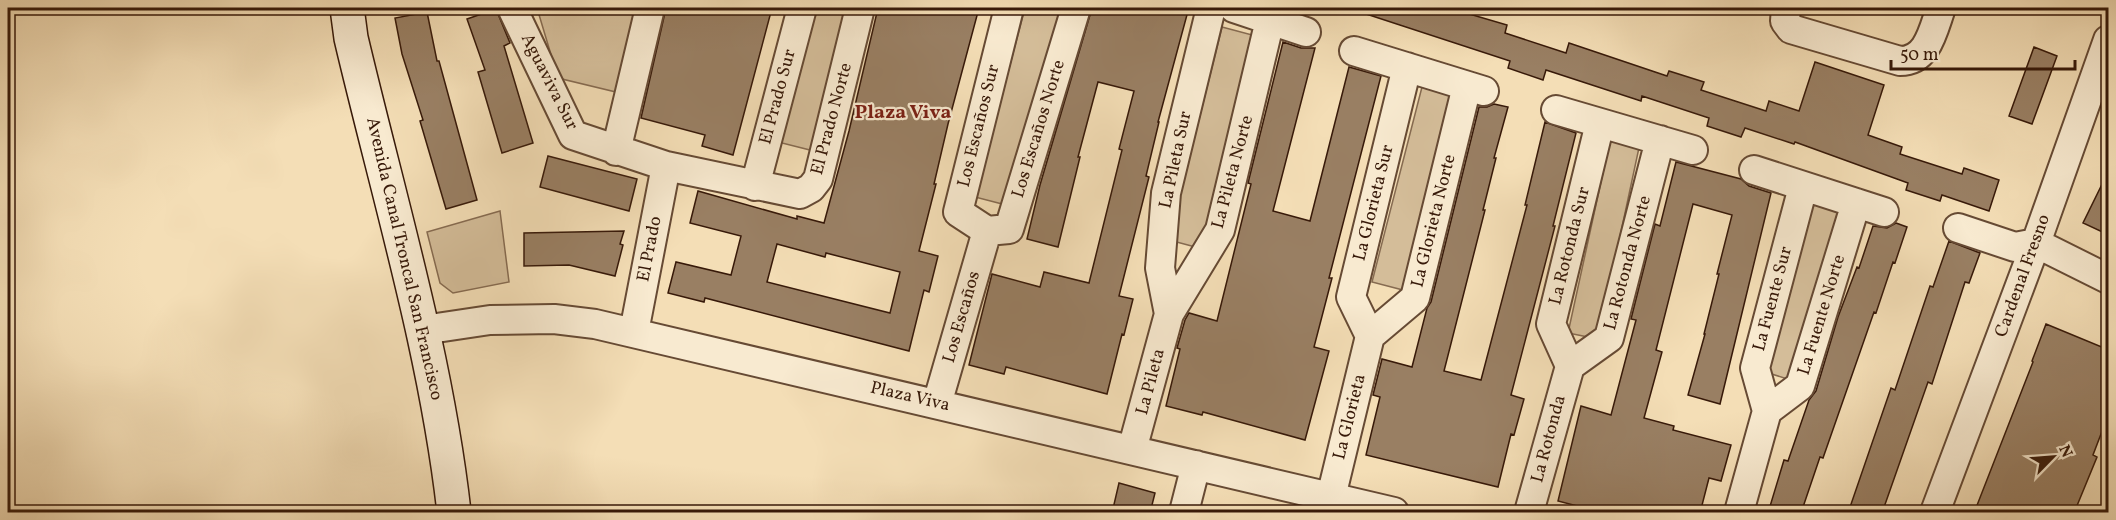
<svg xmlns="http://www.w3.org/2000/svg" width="2116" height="520" font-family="Vollkorn,serif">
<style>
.green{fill:#d4bd99;stroke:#866b51;stroke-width:1.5}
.building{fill:#997f63;stroke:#371909;stroke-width:1.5;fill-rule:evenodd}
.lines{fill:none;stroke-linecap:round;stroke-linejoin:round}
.street-casing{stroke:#664a34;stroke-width:32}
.secondary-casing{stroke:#371909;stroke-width:36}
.street{stroke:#f8ead0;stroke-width:28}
.secondary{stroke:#f8ead0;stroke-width:33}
.labels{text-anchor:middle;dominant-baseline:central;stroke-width:4.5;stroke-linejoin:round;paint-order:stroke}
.street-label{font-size:18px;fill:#371909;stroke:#f8ead0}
.neighbourhood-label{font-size:20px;font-weight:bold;fill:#7a1f14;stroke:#f8ead0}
</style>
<rect width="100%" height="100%" fill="#f4deb6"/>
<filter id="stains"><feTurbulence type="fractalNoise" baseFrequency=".00333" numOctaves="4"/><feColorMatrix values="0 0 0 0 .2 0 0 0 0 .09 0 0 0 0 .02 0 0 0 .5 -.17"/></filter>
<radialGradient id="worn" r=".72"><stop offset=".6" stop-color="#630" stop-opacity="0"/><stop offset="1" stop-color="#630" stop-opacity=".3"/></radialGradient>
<path class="green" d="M 537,8 L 636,8 L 616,92 L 558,78 Z
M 810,8 L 849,8 L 814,151 L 778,142 Z
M 1025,8 L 1062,8 L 1010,206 L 975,197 Z
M 1222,27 L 1256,36 L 1203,249 L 1169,240 Z
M 1422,87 L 1453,95 L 1403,290 L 1372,282 Z
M 1611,136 L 1640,143 L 1598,339 L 1568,333 Z
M 1815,195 L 1847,205 L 1794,381 L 1762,371 Z
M 500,211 L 509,282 L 453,293 L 440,283 L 427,232 Z"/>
<path class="building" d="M 666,8 L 772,8 L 733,155 L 702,146 L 705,135 L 641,118 Z
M 878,8 L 979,8 L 948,124 L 934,184 L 936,184 L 919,251 L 938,256 L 929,292 L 924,290 L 909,351 L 705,298 L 704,302 L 668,293 L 676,262 L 731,275 L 741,236 L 690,223 L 698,191 L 797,219 L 797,216 L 824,223 L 849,131 ZM 777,244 L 825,257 L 826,253 L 900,272 L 890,313 L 767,282 Z
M 1092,8 L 1176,8 L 1188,11 L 1158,122 L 1159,122 L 1146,176 L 1149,177 L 1119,296 L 1133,299 L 1124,335 L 1122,334 L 1107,394 L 1006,367 L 1004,374 L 969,365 L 992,274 L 1040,287 L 1044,272 L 1089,283 L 1122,150 L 1119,149 L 1134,91 L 1098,82 L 1078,157 L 1080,157 L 1058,247 L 1027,239 L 1040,185 Z
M 1358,8 L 1449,8 L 1507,25 L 1505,33 L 1566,53 L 1569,43 L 1667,76 L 1669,71 L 1704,82 L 1701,90 L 1766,111 L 1769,101 L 1799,111 L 1815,62 L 1884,85 L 1868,135 L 1902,147 L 1900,154 L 1962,174 L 1964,168 L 1999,180 L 1989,211 L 1942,195 L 1940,201 L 1906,190 L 1908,183 L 1795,142 L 1794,144 L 1745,128 L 1741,137 L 1707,126 L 1709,118 L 1642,96 L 1641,101 L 1546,70 L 1543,80 L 1508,68 L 1510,61 L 1357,11 Z
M 496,9 L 510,43 L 504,46 L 533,143 L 502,153 L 478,72 L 485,70 L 467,19 Z
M 427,12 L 437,61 L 439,61 L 477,200 L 446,209 L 420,121 L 423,120 L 402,54 L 395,18 Z
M 1283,42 L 1301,48 L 1315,48 L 1273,211 L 1310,221 L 1349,67 L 1381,76 L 1329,278 L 1332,278 L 1314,347 L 1329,351 L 1305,440 L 1203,412 L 1202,415 L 1166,406 L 1180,349 L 1177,348 L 1185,320 L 1189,313 L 1217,321 L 1251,184 L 1248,183 Z
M 2034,47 L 2057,56 L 2032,124 L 2009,116 Z
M 1494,104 L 1508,107 L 1494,158 L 1496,158 L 1483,210 L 1485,210 L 1444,371 L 1481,380 L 1527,205 L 1525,205 L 1545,122 L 1576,133 L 1553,226 L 1555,226 L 1511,395 L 1524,399 L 1514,435 L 1511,434 L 1498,487 L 1366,455 L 1380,397 L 1373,395 L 1382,359 L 1412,367 L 1427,308 L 1431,302 L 1479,107 L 1487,107 Z
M 548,156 L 637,179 L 629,211 L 540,187 Z
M 1676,162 L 1741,179 L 1749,186 L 1771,193 L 1720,404 L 1688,395 L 1705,334 L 1704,334 L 1719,274 L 1717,274 L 1732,215 L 1693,204 L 1656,350 L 1662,352 L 1644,418 L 1674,426 L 1673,430 L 1731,445 L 1721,481 L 1709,478 L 1700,513 L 1604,513 L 1558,501 L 1581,406 L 1611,415 L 1636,320 L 1631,319 L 1655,224 L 1660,226 Z
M 2109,170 L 2109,235 L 2083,223 Z
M 1896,223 L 1907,227 L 1895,263 L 1893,262 L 1876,313 L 1874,312 L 1823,458 L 1820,457 L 1801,513 L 1768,513 L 1784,460 L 1788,461 L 1809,400 L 1816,391 L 1838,317 L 1857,267 L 1859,268 L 1873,226 L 1887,228 Z
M 624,231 L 620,244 L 623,245 L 615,276 L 569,265 L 524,266 L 524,233 Z
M 1949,241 L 1980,253 L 1969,283 L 1965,282 L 1932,384 L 1928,382 L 1882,513 L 1848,513 L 1891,388 L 1895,390 L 1930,286 L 1933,287 Z
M 2046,324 L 2109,350 L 2109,413 L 2093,455 L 2097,457 L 2074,513 L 1974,513 L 2033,362 L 2032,361 Z
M 1119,483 L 1155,493 L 1150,513 L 1112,513 Z"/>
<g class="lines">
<g class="street-casing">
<path id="street" d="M 512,8 L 573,135 L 666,166 L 800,194 L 811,188 L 818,179 L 860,8
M 1234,8 L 1306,32
M 1786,8 L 1785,21 L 1791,29 L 1900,61 C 1928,61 1933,30 1941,8
M 1354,51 L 1484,91
M 1556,110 L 1693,150
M 616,151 L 650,8
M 1754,170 L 1884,212
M 755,186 L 802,8
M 1958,228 L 2015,247 L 2036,243 L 2108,279
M 987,231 L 1009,229 L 1076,8
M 987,231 L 958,212 L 1009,8
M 1169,314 L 1160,268 L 1166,193 L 1211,8
M 423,330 L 490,320 L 554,319 L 595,324 L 1394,512
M 634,332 L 666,166
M 1370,336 L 1351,297 L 1407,67
M 1370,336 L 1415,298 L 1467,86
M 1570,366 L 1551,324 L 1600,123
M 1570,366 L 1609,338 L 1660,140
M 937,404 L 987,231
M 1767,411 L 1800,386 L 1856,203
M 1767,411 L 1755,368 L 1803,187
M 1132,450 L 1169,314 L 1220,230 L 1270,20
M 1331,497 L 1370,336
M 1184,512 L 1196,465
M 1529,512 L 1570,366
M 1739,512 L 1767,411
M 1935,512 L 2036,243 L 2108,40"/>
</g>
<g class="secondary-casing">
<path id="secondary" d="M 347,8 L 351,38 C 388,195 436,352 454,512"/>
</g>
<use href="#street" class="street"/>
<use href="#secondary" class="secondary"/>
</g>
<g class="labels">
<g class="street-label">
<text transform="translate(549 82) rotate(63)">Aguaviva Sur</text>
<text transform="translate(778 97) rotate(-75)">El Prado Sur</text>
<text transform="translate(832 119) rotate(-75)">El Prado Norte</text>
<text transform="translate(979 126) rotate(-76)">Los Escaños Sur</text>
<text transform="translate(1039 129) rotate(-73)">Los Escaños Norte</text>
<text transform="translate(1176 160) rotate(-78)">La Pileta Sur</text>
<text transform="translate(1233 172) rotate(-75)">La Pileta Norte</text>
<text transform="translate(1374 203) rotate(-76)">La Glorieta Sur</text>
<text transform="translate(1434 221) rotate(-76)">La Glorieta Norte</text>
<text transform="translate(1570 246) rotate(-76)">La Rotonda Sur</text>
<text transform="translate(650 249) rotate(-79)">El Prado</text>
<text transform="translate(404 259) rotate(77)">Avenida Canal Troncal San Francisco</text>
<text transform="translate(1628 263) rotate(-75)">La Rotonda Norte</text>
<text transform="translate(2023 276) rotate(-70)">Cardenal Fresno</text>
<text transform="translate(1773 299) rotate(-75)">La Fuente Sur</text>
<text transform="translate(1822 315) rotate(-73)">La Fuente Norte</text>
<text transform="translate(962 317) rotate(-74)">Los Escaños</text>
<text transform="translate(1151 382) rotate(-75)">La Pileta</text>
<text transform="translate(910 397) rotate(13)">Plaza Viva</text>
<text transform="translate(1350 417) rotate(-76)">La Glorieta</text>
<text transform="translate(1549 439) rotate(-75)">La Rotonda</text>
</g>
<g class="neighbourhood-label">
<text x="903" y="113">Plaza Viva</text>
</g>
</g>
<rect width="2116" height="520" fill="none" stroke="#f4deb6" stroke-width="30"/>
<rect x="9" y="9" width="2098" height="502" fill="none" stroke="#371909" stroke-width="3"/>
<rect x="15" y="15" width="2086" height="490" fill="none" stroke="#371909" stroke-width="1.5"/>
<g transform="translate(2053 457) rotate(65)" stroke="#f8ead0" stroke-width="4.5" paint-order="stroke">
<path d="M0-4.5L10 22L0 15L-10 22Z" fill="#371909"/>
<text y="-9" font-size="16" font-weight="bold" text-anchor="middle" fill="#371909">N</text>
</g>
<path d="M1891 60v9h184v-9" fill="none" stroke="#371909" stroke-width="3"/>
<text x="1900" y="60" font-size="18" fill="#371909" stroke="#f8ead0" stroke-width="4.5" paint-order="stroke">50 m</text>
<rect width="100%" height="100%" filter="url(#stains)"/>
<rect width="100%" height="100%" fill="url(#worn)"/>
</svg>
